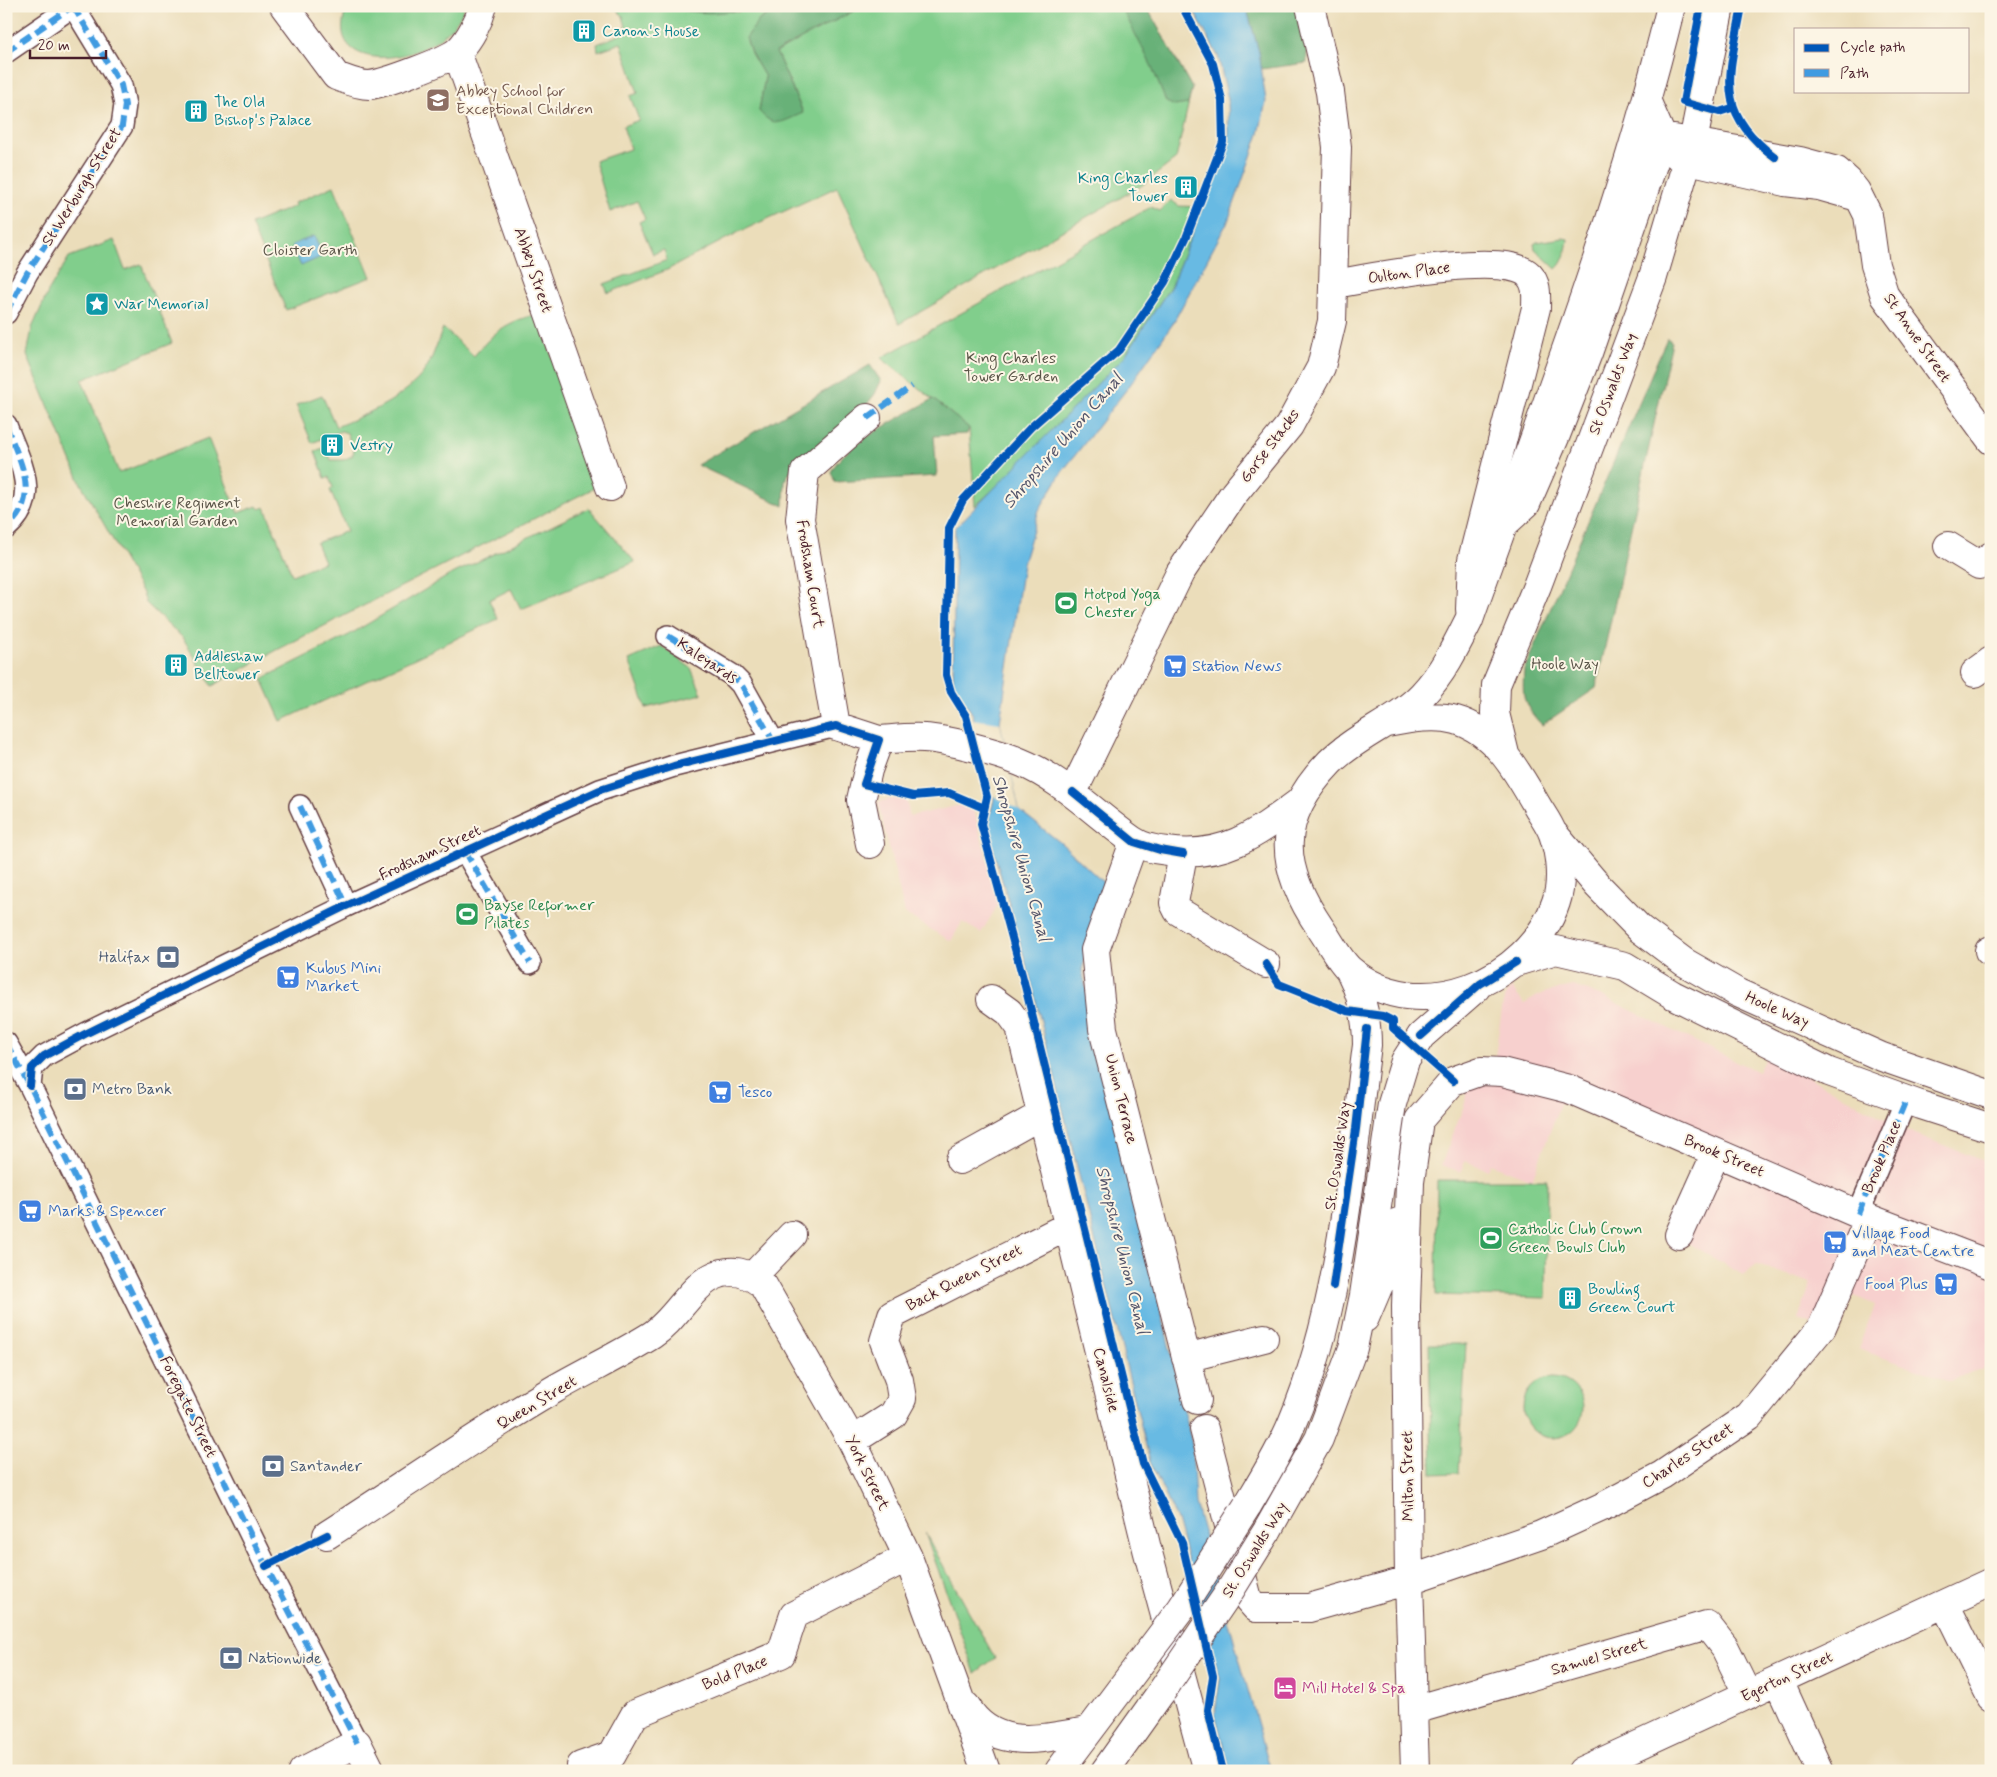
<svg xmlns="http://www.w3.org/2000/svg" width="1997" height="1777" font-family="Mynerve,sans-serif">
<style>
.built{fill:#f7d0ce}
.green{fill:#81ce8c;stroke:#66765c}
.forest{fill:#68b178;stroke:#596852}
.water{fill:#67bae3;stroke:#586c87}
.pier{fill:#ebddba}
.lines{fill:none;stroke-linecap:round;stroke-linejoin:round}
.pedestrian-casing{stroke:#623c40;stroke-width:24}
.minor-casing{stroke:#623c40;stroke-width:30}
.tertiary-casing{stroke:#623c40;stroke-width:30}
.trunk-casing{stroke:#623c40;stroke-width:30}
.pedestrian{stroke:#fff;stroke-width:21}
.minor{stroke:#fff;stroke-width:28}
.tertiary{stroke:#fff;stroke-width:28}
.trunk{stroke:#fff;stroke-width:28}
.trunk-bridge-casing{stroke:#623c40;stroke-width:30;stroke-linecap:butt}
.trunk-bridge{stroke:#fff;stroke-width:28}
.quiet{stroke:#409be1;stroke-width:6;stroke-dasharray:12 6;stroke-linecap:butt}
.cycleway-casing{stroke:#fcf5e5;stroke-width:11}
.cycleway{stroke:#0057b8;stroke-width:8}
.labels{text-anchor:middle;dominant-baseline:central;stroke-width:4;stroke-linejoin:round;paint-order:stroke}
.culture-label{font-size:16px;fill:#0d838f;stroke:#fcf5e5;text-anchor:start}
.education-label{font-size:16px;fill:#785e54;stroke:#fcf5e5;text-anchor:start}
.street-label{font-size:16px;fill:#4a1f2b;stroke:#fcf5e5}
.park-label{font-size:16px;fill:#5a5448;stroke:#fcf5e5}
.leisure-label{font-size:16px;fill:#27864d;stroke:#fcf5e5;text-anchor:start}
.shop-label{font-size:16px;fill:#366cbe;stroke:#fcf5e5;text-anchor:start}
.service-label{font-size:16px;fill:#4e5e75;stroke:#fcf5e5;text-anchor:start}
.hotel-label{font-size:16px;fill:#b23c85;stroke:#fcf5e5;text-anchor:start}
.water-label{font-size:18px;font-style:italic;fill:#54556b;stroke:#fcf5e5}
</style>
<rect width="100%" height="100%" fill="#fcf5e5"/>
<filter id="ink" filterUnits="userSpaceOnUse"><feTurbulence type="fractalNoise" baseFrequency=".02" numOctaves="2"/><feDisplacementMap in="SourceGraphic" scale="10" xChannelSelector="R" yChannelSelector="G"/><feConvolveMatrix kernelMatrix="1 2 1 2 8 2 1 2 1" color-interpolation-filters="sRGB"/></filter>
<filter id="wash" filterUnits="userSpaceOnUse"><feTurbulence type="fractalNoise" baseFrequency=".0096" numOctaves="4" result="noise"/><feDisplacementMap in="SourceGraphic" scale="20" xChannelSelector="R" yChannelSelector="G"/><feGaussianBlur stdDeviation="1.12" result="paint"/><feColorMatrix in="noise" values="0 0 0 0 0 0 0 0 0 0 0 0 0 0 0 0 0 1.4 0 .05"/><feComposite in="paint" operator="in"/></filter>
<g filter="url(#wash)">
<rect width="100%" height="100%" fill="#ebddba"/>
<path class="built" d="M 905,796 L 910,816 L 966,804 L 973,807 L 999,903 L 981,933 L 962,922 L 951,941 L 905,914 L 878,802 Z
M 1573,986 L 1600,995 L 1758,1072 L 1767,1054 L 1903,1129 L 1991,1164 L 1991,1366 L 1951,1381 L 1858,1349 L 1875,1305 L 1854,1296 L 1814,1324 L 1798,1319 L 1811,1283 L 1757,1265 L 1743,1275 L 1686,1242 L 1728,1150 L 1568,1083 L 1532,1180 L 1491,1164 L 1488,1170 L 1465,1161 L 1461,1172 L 1441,1165 L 1465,1103 L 1467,1087 L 1491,1083 L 1503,1002 L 1511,987 L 1524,1004 L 1543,993 Z"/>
<path class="green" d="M 348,6 L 465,6 C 441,71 315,78 348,6 Z
M 613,6 L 675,6 L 738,12 L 746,6 L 781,6 L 759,20 L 751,53 L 765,77 L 759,111 L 803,112 L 776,52 L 863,6 L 1146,6 L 1192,88 L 1176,159 L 1141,186 L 899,324 L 837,187 L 739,232 L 667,270 L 608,293 L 604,284 L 667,260 L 664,250 L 653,254 L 639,222 L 645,219 L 637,201 L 610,212 L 595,161 L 630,149 L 623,126 L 639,120 L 630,96 L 638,93 L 621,43 L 598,51 L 597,44 L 619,35 L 626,27 L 623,16 Z
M 334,186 L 371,277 L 286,310 L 251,224 L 295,206 L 294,203 Z
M 1171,200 L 1179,206 L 1202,207 L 1171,286 L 1124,357 L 1010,475 L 975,506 L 969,428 L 881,358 L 1151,207 L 1160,211 Z
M 1563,238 L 1568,239 C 1567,248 1564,263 1556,269 L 1535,249 L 1534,244 L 1537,242 Z
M 114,240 L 125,270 L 141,264 L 172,343 L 82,380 L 119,473 L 208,438 L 238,513 L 257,506 L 259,509 L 265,507 L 292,575 L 324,562 L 316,543 L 347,531 L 330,490 L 333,488 L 329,477 L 325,478 L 315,451 L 326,447 L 331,460 L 343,460 L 352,456 L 354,451 L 347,433 L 341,431 L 312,443 L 296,405 L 322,395 L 336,427 C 364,415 395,403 417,380 C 431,367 436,345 443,328 L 474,356 C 496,330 505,323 537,314 L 598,486 L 277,650 L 212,686 L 183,638 L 146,603 L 143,593 L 80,482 L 27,355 L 32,328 L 48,292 L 69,257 Z
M 589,508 L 635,562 L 521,609 L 511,589 L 489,600 L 498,619 L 281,721 L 262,679 L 349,635 L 448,576 Z
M 661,646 L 691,668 L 702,694 L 646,708 L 629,660 Z
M 1437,1180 L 1547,1180 L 1546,1298 L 1436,1295 Z
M 1429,1344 L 1466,1344 L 1459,1473 L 1432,1474 Z
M1523 1408a30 30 0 1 1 60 0a30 30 0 1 1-60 0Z
M 925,1533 L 995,1658 L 975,1673 Z"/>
<path class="forest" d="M 675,6 L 746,6 C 733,15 687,15 675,6 Z
M 781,6 L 863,6 L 776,52 L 803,113 C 783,121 775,130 759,111 L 765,77 L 751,53 L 746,38 L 759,20 Z
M 1121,6 L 1146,6 L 1192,88 L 1188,104 L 1175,106 L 1166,102 L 1152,67 Z
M 1246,6 L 1300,6 L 1306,26 L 1307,63 L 1261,69 L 1259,52 Z
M 1667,338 L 1672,342 L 1596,688 L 1542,725 C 1523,705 1522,698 1524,670 Z
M 870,365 L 881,381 L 875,394 L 856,418 L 796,463 L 785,480 L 784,506 L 697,465 Z
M 933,399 L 969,428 L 967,434 L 934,436 L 937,476 L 835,482 L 831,472 C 843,444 906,415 933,399 Z"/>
<path class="water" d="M 1191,6 L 1246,6 L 1259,52 L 1266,101 L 1259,134 L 1228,221 L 1172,325 L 1130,385 L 1062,472 L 1039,510 L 1023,564 L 1000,723 L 1019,810 L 1061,843 L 1107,886 L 1094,922 L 1082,970 L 1192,1444 L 1195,1503 L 1271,1771 L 1230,1771 L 1215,1714 L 1220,1679 L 1177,1520 L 1150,1462 L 1031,981 L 987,828 L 994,799 L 973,715 L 953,683 L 955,528 L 1124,357 L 1171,286 L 1229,141 L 1228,99 L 1218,56 Z
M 314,236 L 323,256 L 301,266 L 292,245 Z"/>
<path class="pier" d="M 971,719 L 1000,723 L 1019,810 L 990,794 Z"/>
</g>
<g filter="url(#ink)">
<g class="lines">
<g class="pedestrian-casing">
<path id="pedestrian" d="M 6,52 L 73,6
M 6,313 L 27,273 L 122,126 L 125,105 L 121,85 L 73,6
M 6,425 C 19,461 43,497 6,528
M 668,636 L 732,675 L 741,684 L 773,741
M 300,806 L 346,906
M 465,851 L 530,963
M 6,1043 L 30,1086 L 266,1566 L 357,1743
M 30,1086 L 32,1068 L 44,1056 L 85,1034 L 346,906 L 600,790 L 674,766 L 836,726
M 1858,1214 L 1906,1100"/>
</g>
<g class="minor-casing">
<path id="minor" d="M 284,6 L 336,76 C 347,80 358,85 369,85 C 384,84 449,60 459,50 C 470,39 479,21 483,6
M 457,52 L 610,487
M 1335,284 C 1369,278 1506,250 1529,275 C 1538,285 1536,296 1536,308 L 1472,560 L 1470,609
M 867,418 L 805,472 L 800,519 L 836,726 L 879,740 L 868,770 L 861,800 L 870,844
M 1948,546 L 1979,565 L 1991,556
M 1975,673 L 1991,661
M 1134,842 L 1095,950 L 1103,1029 L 1197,1400
M 1183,854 L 1174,903 L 1178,911 L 1266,964
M 1989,951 L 1991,950
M 991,999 L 1009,1012 L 1020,1027 L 1147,1549 L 1207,1771
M 960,1160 L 1041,1115
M 1679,1235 L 1716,1153
M 753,1276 L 792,1235
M 1365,1318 L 1382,1278 L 1398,1222
M 1186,1358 L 1264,1338
M 1204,1429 L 1248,1599 L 1256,1608 L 1309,1608 L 1409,1580 L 1541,1535 L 1602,1507 L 1662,1475 L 1749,1416 L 1822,1327 L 1869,1218
M 852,1441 L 893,1415 L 902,1399 L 899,1380 L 884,1341 L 892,1315 L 1068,1226
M 327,1535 C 402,1487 476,1435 553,1390 C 586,1371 620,1355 652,1335 C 675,1320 689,1289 712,1277 C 731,1267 748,1272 763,1285 L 852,1441 L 908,1557 L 986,1771
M 1945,1604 L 1991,1697
M 1779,1681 L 1820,1771
M 966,1706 C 994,1753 1043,1738 1087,1731
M 1414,1710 L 1707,1625 L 1725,1648 L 1748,1695
M 581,1766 L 612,1755 L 635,1714 L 781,1654 L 794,1615 L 908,1557
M 1415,1771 L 1409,1580 L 1406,1306 L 1410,1182 L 1419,1120 L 1453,1081 L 1481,1071 L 1502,1072 L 1569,1089 L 1858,1214 L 1991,1265
M 1582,1771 L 1991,1582"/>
</g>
<g class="tertiary-casing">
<path id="tertiary" d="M 1647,102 L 1664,141 L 1680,158 L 1785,182 L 1819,186 L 1851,195
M 1503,525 L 1526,504 L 1556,435 L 1588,353 L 1657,153 L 1664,141 L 1674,139 L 1800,161 L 1837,171 L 1848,181 L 1856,191 L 1868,215 L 1875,265 L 1885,296 L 1991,440
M 879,740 C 894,739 909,737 924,738 C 946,739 999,753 1020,762 C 1062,779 1095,814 1132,840 C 1142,847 1156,850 1168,851 C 1223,859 1256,834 1298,803
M 1073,792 L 1180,573 L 1232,496 L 1289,426 L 1321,367 L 1332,321 L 1337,147 L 1330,92 L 1310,6"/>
</g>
<g class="trunk-casing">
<path id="trunk" d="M 1387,723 C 1409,719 1434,714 1456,720 C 1495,731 1517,771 1536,804 C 1541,813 1549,823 1553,834 C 1560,854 1563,882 1556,902 C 1530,982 1418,1028 1350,970 C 1339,960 1330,942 1321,929 C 1278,866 1275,819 1330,762 C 1357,735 1396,722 1422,695 C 1443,673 1456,646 1469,620 C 1541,417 1620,216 1671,6
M 1505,754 L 1495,713 L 1496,685 L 1537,586 L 1653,277 L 1693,142 L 1720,6
M 1554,834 L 1598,886 L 1640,929 L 1684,962 L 1738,993 L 1882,1057 L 1991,1095
M 1516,962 L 1556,950 L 1625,966 L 1673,995 L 1829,1072 L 1920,1105 L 1991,1128
M 1247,1506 C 1263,1479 1280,1452 1292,1423 C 1341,1308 1351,1168 1367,1045 C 1367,1017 1362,994 1349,969
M 1267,1531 L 1319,1439 L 1353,1348 L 1364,1295 L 1392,1104 L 1405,1061 L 1421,1036 L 1476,988
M 303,1771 L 357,1743 L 371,1771
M 1059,1771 L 1150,1650
M 1105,1771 L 1162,1691"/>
</g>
<use href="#pedestrian" class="pedestrian"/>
<use href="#minor" class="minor"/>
<use href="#tertiary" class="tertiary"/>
<use href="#trunk" class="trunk"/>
<g class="trunk-bridge-casing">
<path id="trunk-bridge" d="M 1150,1650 L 1181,1609 L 1247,1506
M 1162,1691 L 1226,1597 L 1267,1531"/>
</g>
<use href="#trunk-bridge" class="trunk-bridge"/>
<path class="quiet" d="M 6,52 L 73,6
M 6,313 L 27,273 L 122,126 L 125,105 L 121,85 L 73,6
M 867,418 L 912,386
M 6,425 C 19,461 43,497 6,528
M 668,636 L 732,675 L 741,684 L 773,741
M 300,806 L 346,906
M 465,851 L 530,963
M 6,1043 L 30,1086 L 266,1566 L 357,1743
M 1858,1214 L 1906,1100"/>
<g class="cycleway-casing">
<path id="cycleway" d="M 1182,6 L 1213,64 L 1222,100 L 1223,142 L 1186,238 L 1165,282 L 1119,350 L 1031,427 L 963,500 L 949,528 L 946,675 L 951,692 L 966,716 L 987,797 L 981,824 L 1024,982 L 1143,1464 L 1182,1543 L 1213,1676 L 1208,1710 L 1223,1771
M 1701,6 L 1683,102 L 1719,112 L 1732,108
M 1742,6 C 1730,74 1712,110 1775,157
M 1073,792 L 1134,842 L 1160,850 L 1183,854
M 1266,964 L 1279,984 L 1347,1011 L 1383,1016 L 1393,1021 L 1393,1028 L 1453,1081
M 1421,1036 L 1480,984 L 1516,962
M 30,1086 L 32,1068 L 44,1056 L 85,1034 L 346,906 L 600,790 L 674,766 L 836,726 L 879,740 L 864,784 L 913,796 L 949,793 L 984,808
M 1333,1286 L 1356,1129 L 1367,1029
M 266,1566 L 327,1535"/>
</g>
<use href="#cycleway" class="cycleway"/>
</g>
</g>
<defs>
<g id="building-square" transform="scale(1.25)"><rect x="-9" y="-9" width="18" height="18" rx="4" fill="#0f9aa8" stroke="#fcf5e5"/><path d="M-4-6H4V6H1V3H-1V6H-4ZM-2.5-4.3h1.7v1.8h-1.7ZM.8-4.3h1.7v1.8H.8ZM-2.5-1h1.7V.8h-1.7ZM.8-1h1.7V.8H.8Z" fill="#fff"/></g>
<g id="school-square" transform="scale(1.25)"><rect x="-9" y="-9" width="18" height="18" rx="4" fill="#8d6e63" stroke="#fcf5e5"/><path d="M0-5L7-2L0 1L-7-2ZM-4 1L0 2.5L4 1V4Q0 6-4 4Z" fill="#fff"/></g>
<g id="sight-square" transform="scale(1.25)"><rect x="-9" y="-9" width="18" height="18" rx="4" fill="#0f9aa8" stroke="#fcf5e5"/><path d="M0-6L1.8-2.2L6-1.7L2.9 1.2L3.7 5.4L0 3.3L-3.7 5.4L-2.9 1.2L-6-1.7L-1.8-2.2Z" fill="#fff"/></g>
<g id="stadium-square" transform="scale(1.25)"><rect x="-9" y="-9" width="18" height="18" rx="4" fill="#2e9e5b" stroke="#fcf5e5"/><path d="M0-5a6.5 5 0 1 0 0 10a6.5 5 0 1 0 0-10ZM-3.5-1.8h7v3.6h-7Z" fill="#fff"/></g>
<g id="supermarket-square" transform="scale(1.25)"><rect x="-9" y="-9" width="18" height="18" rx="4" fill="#3f7fe0" stroke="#fcf5e5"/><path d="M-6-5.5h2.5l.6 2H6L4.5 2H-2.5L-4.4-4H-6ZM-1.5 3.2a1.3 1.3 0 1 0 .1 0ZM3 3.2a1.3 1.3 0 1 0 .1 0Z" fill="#fff"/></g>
<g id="bank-square" transform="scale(1.25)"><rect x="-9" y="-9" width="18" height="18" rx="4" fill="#5c6f8a" stroke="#fcf5e5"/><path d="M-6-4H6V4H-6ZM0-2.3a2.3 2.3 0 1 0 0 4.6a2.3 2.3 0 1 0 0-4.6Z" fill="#fff"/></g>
<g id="hotel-square" transform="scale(1.25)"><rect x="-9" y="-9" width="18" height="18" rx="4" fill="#d1479c" stroke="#fcf5e5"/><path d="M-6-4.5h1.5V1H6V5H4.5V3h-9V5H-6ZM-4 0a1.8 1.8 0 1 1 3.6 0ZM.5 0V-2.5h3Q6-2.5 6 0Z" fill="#fff"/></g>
</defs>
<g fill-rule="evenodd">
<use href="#building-square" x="584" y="31"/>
<use href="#school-square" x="438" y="100"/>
<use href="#building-square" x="196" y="111"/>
<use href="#building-square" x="1186" y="187"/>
<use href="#sight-square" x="97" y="304"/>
<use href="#building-square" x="332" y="445"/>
<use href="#stadium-square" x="1066" y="603"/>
<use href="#building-square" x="176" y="665"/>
<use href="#supermarket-square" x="1175" y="666"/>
<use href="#stadium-square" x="467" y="914"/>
<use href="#bank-square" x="168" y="957"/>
<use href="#supermarket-square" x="288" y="977"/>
<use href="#bank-square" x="75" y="1089"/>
<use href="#supermarket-square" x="720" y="1092"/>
<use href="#supermarket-square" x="30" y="1211"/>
<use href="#stadium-square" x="1491" y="1238"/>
<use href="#supermarket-square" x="1835" y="1242"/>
<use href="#supermarket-square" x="1946" y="1284"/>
<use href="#building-square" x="1570" y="1298"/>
<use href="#bank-square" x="273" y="1466"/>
<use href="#bank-square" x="231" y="1658"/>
<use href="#hotel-square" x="1285" y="1688"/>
</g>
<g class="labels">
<g class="culture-label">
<text x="602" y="31">Canon's House</text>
<text x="214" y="102">The Old<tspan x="214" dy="18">Bishop's Palace</tspan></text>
<text x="1168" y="178" text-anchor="end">King Charles<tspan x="1168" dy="18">Tower</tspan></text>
<text x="114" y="304">War Memorial</text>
<text x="350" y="445">Vestry</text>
<text x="194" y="656">Addleshaw<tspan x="194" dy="18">Belltower</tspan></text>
<text x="1588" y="1289">Bowling<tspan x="1588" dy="18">Green Court</tspan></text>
</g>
<g class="education-label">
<text x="456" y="91">Abbey School for<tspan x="456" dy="18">Exceptional Children</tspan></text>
</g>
<g class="street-label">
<text transform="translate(82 187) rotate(-58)">St Werburgh Street</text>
<text transform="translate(533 270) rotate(71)">Abbey Street</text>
<text transform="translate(1409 273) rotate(-8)">Oulton Place</text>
<text transform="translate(1917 338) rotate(55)">St Anne Street</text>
<text transform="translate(1613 384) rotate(-69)">St Oswalds Way</text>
<text transform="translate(1270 446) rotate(-53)">Gorse Stacks</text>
<text transform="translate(810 574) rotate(81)">Frodsham Court</text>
<text transform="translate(707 661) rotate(34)">Kaleyards</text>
<text transform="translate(430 853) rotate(-25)">Frodsham Street</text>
<text transform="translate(1777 1010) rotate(24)">Hoole Way</text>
<text transform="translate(1121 1099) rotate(76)">Union Terrace</text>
<text transform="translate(1338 1156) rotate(-82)">St. Oswalds Way</text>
<text transform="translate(1724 1156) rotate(23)">Brook Street</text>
<text transform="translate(1882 1157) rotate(-67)">Brook Place</text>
<text transform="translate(964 1278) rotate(-27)">Back Queen Street</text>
<text transform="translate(1106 1380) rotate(76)">Canalside</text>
<text transform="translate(537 1403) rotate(-31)">Queen Street</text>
<text transform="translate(188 1407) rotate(64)">Foregate Street</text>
<text transform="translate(1688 1456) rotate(-33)">Charles Street</text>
<text transform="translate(867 1473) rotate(64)">York Street</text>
<text transform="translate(1408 1476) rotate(-91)">Milton Street</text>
<text transform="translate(1255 1550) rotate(-58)">St. Oswalds Way</text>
<text transform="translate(1599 1657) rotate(-16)">Samuel Street</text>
<text transform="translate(735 1673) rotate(-22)">Bold Place</text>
<text transform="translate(1787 1677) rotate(-25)">Egerton Street</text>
</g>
<g class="park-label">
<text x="310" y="250">Cloister Garth</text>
<text x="1011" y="358">King Charles<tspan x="1011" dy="18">Tower Garden</tspan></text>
<text x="177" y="503">Cheshire Regiment<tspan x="177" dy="18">Memorial Garden</tspan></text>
<text x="1565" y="664">Hoole Way</text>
</g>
<g class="leisure-label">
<text x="1084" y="594">Hotpod Yoga<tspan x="1084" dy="18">Chester</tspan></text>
<text x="484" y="905">Bayse Reformer<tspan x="484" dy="18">Pilates</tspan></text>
<text x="1508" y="1229">Catholic Club Crown<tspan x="1508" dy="18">Green Bowls Club</tspan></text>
</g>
<g class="shop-label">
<text x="1192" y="666">Station News</text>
<text x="306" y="968">Kubus Mini<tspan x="306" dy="18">Market</tspan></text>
<text x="738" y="1092">Tesco</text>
<text x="48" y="1211">Marks &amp; Spencer</text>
<text x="1852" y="1233">Village Food<tspan x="1852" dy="18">and Meat Centre</tspan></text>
<text x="1928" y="1284" text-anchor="end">Food Plus</text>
</g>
<g class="service-label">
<text x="150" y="957" text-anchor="end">Halifax</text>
<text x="92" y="1089">Metro Bank</text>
<text x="290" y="1466">Santander</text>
<text x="248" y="1658">Nationwide</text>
</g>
<g class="hotel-label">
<text x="1302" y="1688">Mill Hotel &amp; Spa</text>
</g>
<g class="water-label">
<text transform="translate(1063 441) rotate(-49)">Shropshire Union Canal</text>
<text transform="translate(1021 858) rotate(74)">Shropshire Union Canal</text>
<text transform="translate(1122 1250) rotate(76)">Shropshire Union Canal</text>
</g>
</g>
<rect width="1997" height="1777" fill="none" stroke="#fcf5e5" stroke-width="25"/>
<rect x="1794" y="28" width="175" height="65" fill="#fcf5e5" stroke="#b59f9b"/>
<rect x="1804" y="44" width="25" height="8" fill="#0057b8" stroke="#b59f9b"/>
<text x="1840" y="52" font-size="15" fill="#4a1f2b">Cycle path</text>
<rect x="1804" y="69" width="25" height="8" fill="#409be1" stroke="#b59f9b"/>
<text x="1840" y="78" font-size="15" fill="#4a1f2b">Path</text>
<path d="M30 50v8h76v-8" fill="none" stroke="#4a1f2b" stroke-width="2.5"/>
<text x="38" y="50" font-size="15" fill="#4a1f2b" stroke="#fcf5e5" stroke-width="4" paint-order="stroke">20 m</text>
</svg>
